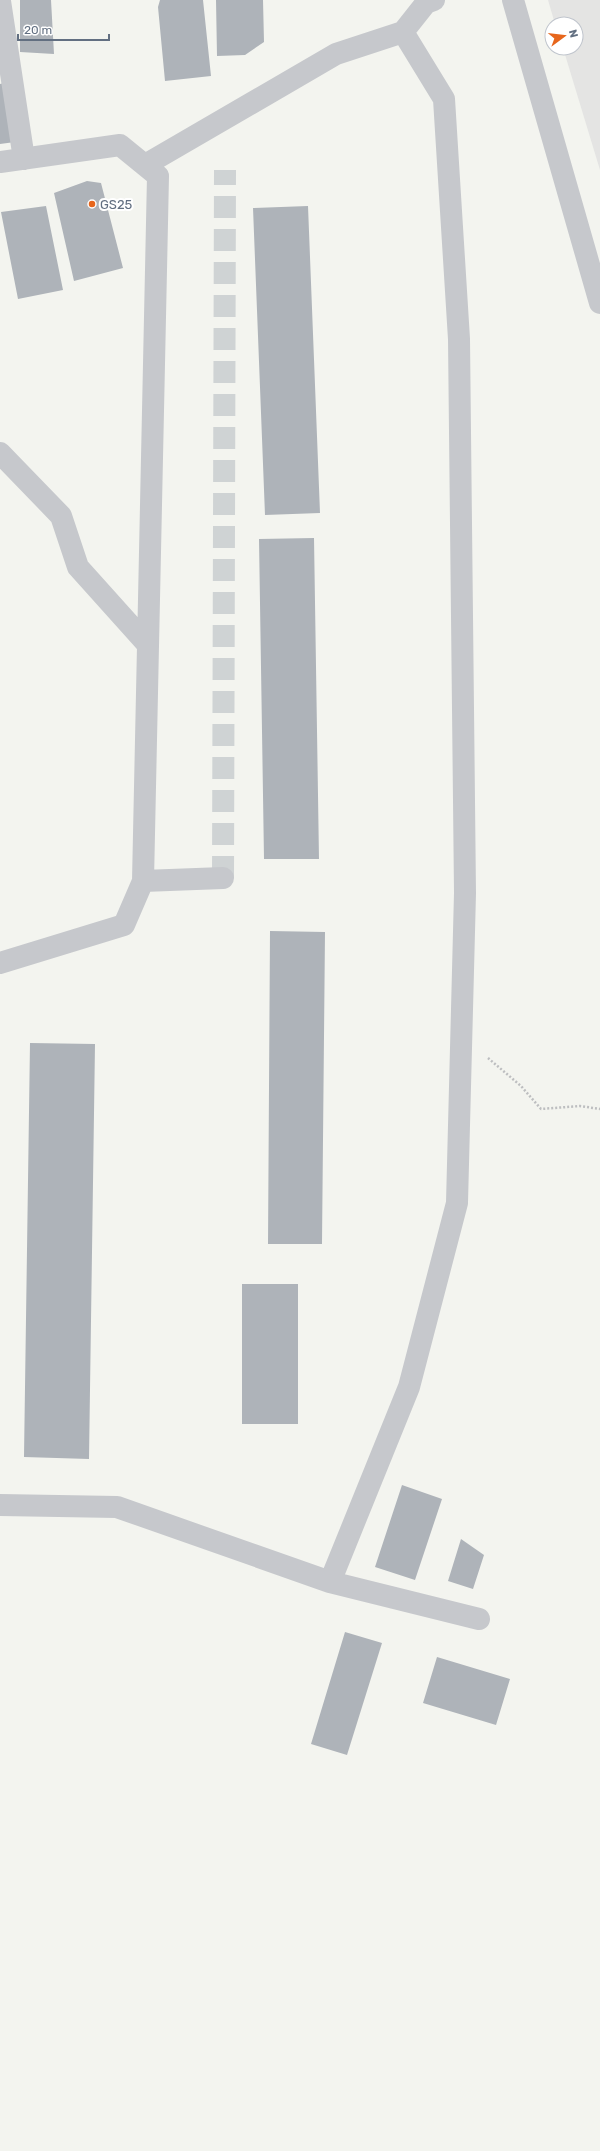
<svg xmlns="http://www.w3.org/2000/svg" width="600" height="2151" font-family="Rubik,sans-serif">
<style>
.built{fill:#e4e4e3}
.building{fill:#aeb3b9}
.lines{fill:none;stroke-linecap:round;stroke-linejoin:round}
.minor-tunnel{stroke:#cfd3d4;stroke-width:22;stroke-dasharray:22 11;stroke-linecap:butt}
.path{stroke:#bdbec0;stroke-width:2.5;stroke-dasharray:2 2;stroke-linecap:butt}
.minor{stroke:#c6c8cc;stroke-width:22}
.poi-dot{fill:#e7661c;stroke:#fff;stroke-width:1.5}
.labels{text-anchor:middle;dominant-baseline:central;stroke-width:4;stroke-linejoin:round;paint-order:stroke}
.poi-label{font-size:13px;fill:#626f81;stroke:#fff;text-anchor:start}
</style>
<rect width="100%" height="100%" fill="#f3f4ef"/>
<path class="built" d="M 548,0 L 600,0 L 600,170 L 563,48 L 576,48 L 576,24 L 555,24 Z"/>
<path class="building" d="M 20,0 L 51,0 L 54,54 L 20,52 Z
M 160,0 L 203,0 L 211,76 L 165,81 L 158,7 Z
M 216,0 L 263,0 L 264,42 L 245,55 L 217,56 Z
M 4,83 L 15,142 L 0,144 L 0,84 Z
M 87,181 L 101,183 L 123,268 L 74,281 L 54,193 Z
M 46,206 L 63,290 L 18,299 L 1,212 Z
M 308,206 L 320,513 L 265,515 L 253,208 Z
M 314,538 L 319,859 L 264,859 L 259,539 Z
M 270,931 L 325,932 L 322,1244 L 268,1244 Z
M 30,1043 L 95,1044 L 89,1459 L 24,1457 Z
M 242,1284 L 298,1284 L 298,1424 L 242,1424 Z
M 402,1485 L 442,1499 L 415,1580 L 375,1567 Z
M 461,1539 L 484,1555 L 473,1589 L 448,1581 Z
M 345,1632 L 382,1643 L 347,1755 L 311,1744 Z
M 437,1657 L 510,1679 L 496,1725 L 423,1703 Z"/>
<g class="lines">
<path class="minor-tunnel" d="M 223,878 L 225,170"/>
<path class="path" d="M 488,1058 L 521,1086 L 541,1109 L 580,1106 L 600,1109"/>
<path class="minor" d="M 513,0 L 600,303
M 0,1 L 24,159
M 403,32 L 426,3 L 434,0
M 0,162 L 120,145 L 158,176 L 143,881 L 223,878
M 0,453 L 61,516 L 78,567 L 148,645
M 0,963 L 124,925 L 143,881
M 0,1505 L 117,1507 L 330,1582 L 409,1387 L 457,1203 L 465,893 L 459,339 L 444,99 L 403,32 L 336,54 L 145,165
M 330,1582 L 479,1619"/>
</g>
<circle class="poi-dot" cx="92" cy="204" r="4"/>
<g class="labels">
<g class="poi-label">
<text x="100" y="204">GS25</text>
</g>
</g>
<g transform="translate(564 36) rotate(75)"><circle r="19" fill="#ffffff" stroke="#c0c5cd"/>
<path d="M0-3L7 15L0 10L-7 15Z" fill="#e7661c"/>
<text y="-6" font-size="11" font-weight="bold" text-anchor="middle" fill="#626f81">N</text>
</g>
<path d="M18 34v6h91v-6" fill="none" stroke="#626f81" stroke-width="2"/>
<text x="24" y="34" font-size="12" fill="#626f81" stroke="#ffffff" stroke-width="3" paint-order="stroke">20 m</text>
</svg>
